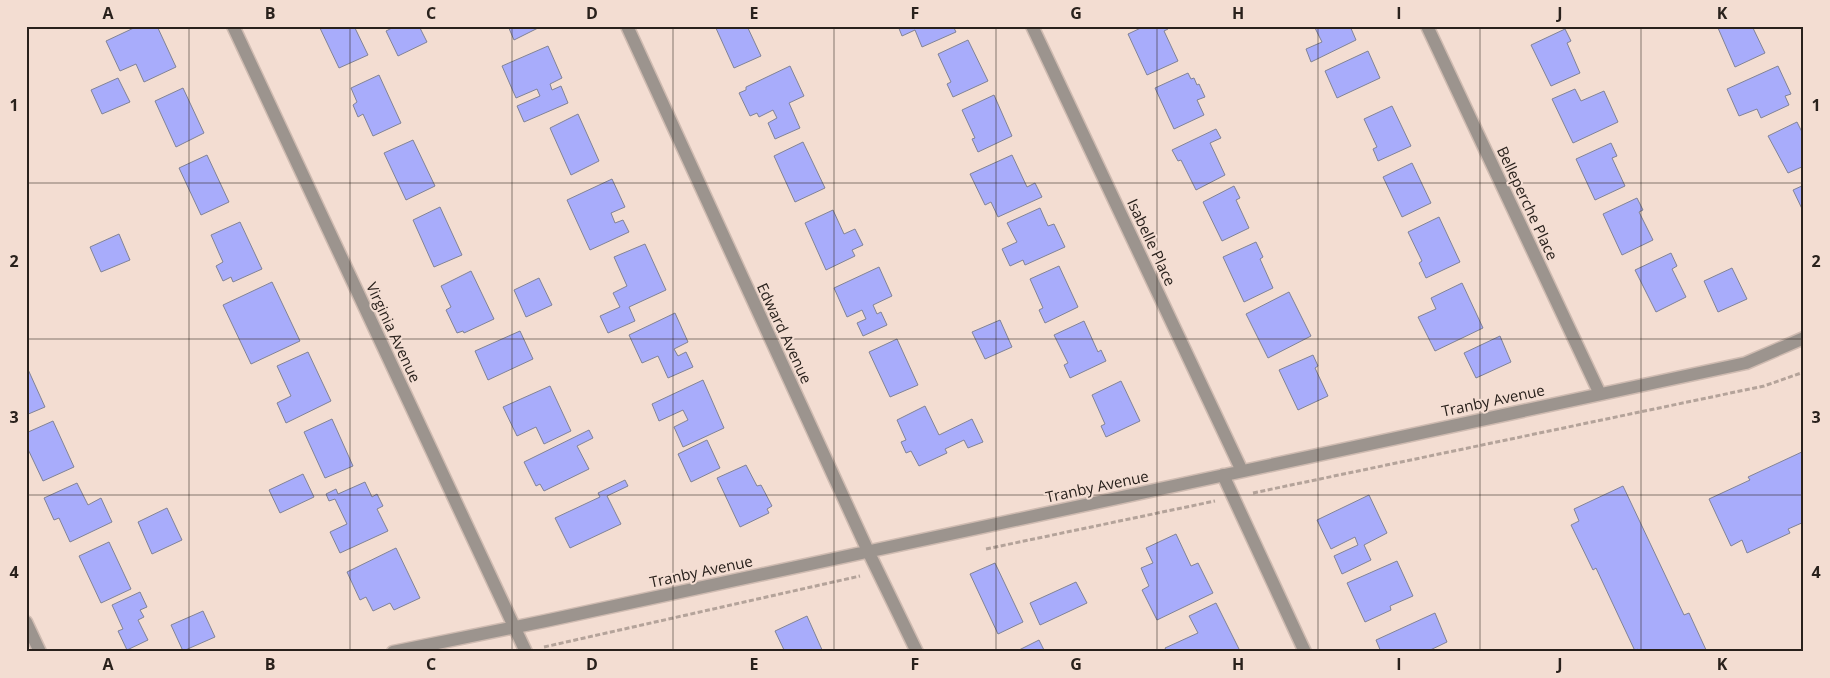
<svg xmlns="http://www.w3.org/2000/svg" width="1830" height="678" font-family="'Open Sans',sans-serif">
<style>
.building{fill:#a8acfb;stroke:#818396}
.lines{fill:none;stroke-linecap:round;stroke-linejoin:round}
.minor-casing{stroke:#cfbbb1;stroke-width:15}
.path{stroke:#b4a39a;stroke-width:3;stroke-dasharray:5 2.5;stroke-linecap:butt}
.minor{stroke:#9c948e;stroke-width:12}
.grid{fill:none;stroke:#29211c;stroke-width:1;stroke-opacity:0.55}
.labels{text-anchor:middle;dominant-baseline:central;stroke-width:4;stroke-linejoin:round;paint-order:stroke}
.street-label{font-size:15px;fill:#29211c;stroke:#f3ddd2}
.neatline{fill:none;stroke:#29211c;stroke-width:2}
.grid-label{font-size:16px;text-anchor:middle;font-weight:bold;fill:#29211c}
</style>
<rect width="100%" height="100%" fill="#f3ddd2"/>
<path class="building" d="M 138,26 L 157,26 L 176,67 L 144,82 L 136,64 L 120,71 L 106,41 Z
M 319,26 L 354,26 L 368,55 L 339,68 Z
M 396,26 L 419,26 L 427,42 L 398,56 L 386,31 Z
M 508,26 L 542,26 L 514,40 Z
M 715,26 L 747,26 L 761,56 L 734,68 Z
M 898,26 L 953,26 L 956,32 L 922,47 L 915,30 L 902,36 Z
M 1145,26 L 1166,26 L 1168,29 L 1164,31 L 1178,61 L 1147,75 L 1128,34 Z
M 1314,26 L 1350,26 L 1356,40 L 1311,62 L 1306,49 L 1322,42 Z
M 1722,26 L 1752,26 L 1765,53 L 1735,67 L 1718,28 Z
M 1565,29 L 1571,41 L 1567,43 L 1580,73 L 1551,86 L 1531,45 Z
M 968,40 L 988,81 L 953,97 L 947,84 L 951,82 L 938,54 Z
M 548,46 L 562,78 L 550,84 L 552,90 L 561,86 L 568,103 L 524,122 L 517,106 L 540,96 L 537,89 L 516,98 L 502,66 Z
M 1368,51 L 1380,78 L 1337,98 L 1325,71 Z
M 790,66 L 804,96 L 789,103 L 800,128 L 775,139 L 768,123 L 777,118 L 773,110 L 759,117 L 757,113 L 750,116 L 739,93 L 746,90 L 746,87 Z
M 1778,66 L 1791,94 L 1785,96 L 1789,105 L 1761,118 L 1757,109 L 1739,116 L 1727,89 Z
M 1188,73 L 1191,79 L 1194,78 L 1197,85 L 1199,84 L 1205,97 L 1197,100 L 1204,115 L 1174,129 L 1155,88 Z
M 379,75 L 401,123 L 373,136 L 363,114 L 358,117 L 353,105 L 357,102 L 351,88 Z
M 118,78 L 130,102 L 102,114 L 91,90 Z
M 183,88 L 204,133 L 176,147 L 155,101 Z
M 1575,89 L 1581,101 L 1604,91 L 1618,122 L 1573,143 L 1552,99 Z
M 994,95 L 1012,136 L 978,152 L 972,139 L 975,138 L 962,110 Z
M 1392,106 L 1411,146 L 1378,161 L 1373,149 L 1377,147 L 1364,119 Z
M 578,114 L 599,161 L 571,175 L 550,128 Z
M 1797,122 L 1804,136 L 1804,166 L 1788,173 L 1768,136 Z
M 1216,129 L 1221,138 L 1210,143 L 1225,175 L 1196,190 L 1181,160 L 1178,161 L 1172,150 Z
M 413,140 L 435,186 L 406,200 L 384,153 Z
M 803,142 L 825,188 L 795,202 L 774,156 Z
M 1611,143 L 1617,156 L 1612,158 L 1625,186 L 1595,200 L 1576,159 Z
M 207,155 L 229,202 L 201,215 L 179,168 Z
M 1012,155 L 1027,187 L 1035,183 L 1042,197 L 998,217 L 991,202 L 985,205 L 970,174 Z
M 1412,163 L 1431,203 L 1402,217 L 1383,177 Z
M 612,179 L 625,207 L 611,213 L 615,223 L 623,220 L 629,232 L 590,250 L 567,200 Z
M 1804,185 L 1804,213 L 1793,190 Z
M 1234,186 L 1240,198 L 1236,200 L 1249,228 L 1222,241 L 1203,202 Z
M 1637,198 L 1643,210 L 1639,212 L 1653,240 L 1622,255 L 1603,214 Z
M 440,207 L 462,255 L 434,267 L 413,220 Z
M 1040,208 L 1048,226 L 1054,224 L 1065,247 L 1025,265 L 1023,260 L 1010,266 L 1002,249 L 1017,242 L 1007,223 Z
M 833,210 L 844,234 L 855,229 L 863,245 L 852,250 L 855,256 L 826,270 L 805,223 Z
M 1439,217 L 1460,262 L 1426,278 L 1419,263 L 1422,261 L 1408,232 Z
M 240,222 L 262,269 L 233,282 L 231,277 L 223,281 L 216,266 L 223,262 L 211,235 Z
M 119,234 L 130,260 L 101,272 L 90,247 Z
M 1256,242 L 1263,257 L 1260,259 L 1273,288 L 1244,302 L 1223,257 Z
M 645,244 L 666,290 L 629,307 L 635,321 L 608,333 L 600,316 L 620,307 L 613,293 L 627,286 L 614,257 Z
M 1671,253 L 1677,266 L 1672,269 L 1686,297 L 1656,312 L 1635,270 Z
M 1059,266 L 1078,307 L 1045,323 L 1039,310 L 1043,308 L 1030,279 Z
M 879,267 L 892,296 L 873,305 L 877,314 L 881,312 L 887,325 L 863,336 L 857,323 L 866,319 L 862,310 L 847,317 L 834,288 Z
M 1732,268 L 1747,299 L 1718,312 L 1704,281 Z
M 471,271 L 494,319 L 464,333 L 463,331 L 457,333 L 446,310 L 451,307 L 441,286 Z
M 539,278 L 552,305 L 526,317 L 514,290 Z
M 272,282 L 300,341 L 251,364 L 223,305 Z
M 1462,283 L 1483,328 L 1435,351 L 1418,317 L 1436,309 L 1431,298 Z
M 1289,292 L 1311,336 L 1268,358 L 1246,314 Z
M 675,313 L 688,342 L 674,349 L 678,356 L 686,352 L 693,367 L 668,378 L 658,356 L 642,363 L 629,335 Z
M 1000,320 L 1012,347 L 985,359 L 972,332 Z
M 1084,321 L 1098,352 L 1101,350 L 1106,361 L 1070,378 L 1064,365 L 1068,363 L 1054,335 Z
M 520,331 L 533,359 L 488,380 L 475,351 Z
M 1500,336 L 1511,362 L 1476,378 L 1464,353 Z
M 897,339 L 918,385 L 890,397 L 869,352 Z
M 308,352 L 331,401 L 286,423 L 277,403 L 291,396 L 277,366 Z
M 1313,355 L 1318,366 L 1315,368 L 1328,396 L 1298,410 L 1279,370 Z
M 26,365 L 45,407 L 26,415 Z
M 703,380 L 724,428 L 683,447 L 674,427 L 688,420 L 683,410 L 659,421 L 652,404 Z
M 1121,381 L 1140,421 L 1106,437 L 1101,426 L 1105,424 L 1092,395 Z
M 550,386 L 571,431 L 544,444 L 536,427 L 517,436 L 503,407 Z
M 925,406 L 939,435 L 972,419 L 983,442 L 968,448 L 964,440 L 945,449 L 947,453 L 919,466 L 911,451 L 906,453 L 901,442 L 906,440 L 897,420 Z
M 332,419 L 353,466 L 325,478 L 304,432 Z
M 53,421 L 74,467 L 43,481 L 26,445 L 26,433 Z
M 589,430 L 593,438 L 577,446 L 589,469 L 544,491 L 540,484 L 536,486 L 524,462 Z
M 707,440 L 720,468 L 691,482 L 678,454 Z
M 1804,451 L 1804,522 L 1788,529 L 1790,533 L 1747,553 L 1742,540 L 1731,546 L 1709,499 L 1750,480 L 1748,477 Z
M 746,465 L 757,486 L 761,485 L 772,506 L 767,509 L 769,513 L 740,527 L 717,478 Z
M 303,474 L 314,497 L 280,513 L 269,490 Z
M 625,480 L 628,486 L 607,496 L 621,524 L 570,548 L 555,518 L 600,497 L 598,493 Z
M 365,482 L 372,497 L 377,494 L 383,506 L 377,509 L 388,531 L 340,553 L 330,532 L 347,524 L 335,499 L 329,501 L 326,494 L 336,489 L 338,494 Z
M 77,483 L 88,505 L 101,498 L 112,522 L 70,542 L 59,518 L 54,520 L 44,498 Z
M 1623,486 L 1684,615 L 1689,613 L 1707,652 L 1639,652 L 1638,649 L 1635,651 L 1596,568 L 1593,570 L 1571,525 L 1579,521 L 1574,509 Z
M 1369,495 L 1387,533 L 1364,545 L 1371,560 L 1342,574 L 1334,556 L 1358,545 L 1355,537 L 1331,549 L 1317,520 Z
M 167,508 L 182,540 L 152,554 L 138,522 Z
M 1176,534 L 1191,566 L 1198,563 L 1213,593 L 1157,620 L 1142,590 L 1149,586 L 1141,568 L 1153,563 L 1146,548 Z
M 109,542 L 131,589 L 101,603 L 79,556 Z
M 396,548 L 420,598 L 394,610 L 390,603 L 373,611 L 366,597 L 360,600 L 347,572 Z
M 1397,561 L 1413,596 L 1390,606 L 1391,610 L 1365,622 L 1347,583 Z
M 995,563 L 1023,622 L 998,634 L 970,574 Z
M 1076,582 L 1087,603 L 1040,625 L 1030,603 Z
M 140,592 L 147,607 L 140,610 L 144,617 L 138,620 L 148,640 L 127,650 L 118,631 L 123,629 L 112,605 Z
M 1216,603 L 1240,651 L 1167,652 L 1165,648 L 1198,633 L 1189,616 Z
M 203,611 L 215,637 L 183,651 L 171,625 Z
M 1435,613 L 1447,642 L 1426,652 L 1381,652 L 1376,640 Z
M 807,616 L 823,652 L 785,652 L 775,631 Z
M 1039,640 L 1045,652 L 1015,652 Z"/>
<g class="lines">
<g class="minor-casing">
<path id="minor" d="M 233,26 L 526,652
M 627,26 L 868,551 L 917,652
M 1032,26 L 1242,471
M 1427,26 L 1600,394
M 1223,475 L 1305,652
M 26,622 L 40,652
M 393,652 L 545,621 L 1746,363 L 1804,338"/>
</g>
<path class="path" d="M 1253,493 L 1764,386 L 1804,372
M 986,549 L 1215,501
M 544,647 L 860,576"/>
<use href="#minor" class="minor"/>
</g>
<path class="grid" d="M 189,26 L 189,652M 350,26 L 350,652M 512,26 L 512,652M 673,26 L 673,652M 834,26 L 834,652M 996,26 L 996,652M 1157,26 L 1157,652M 1318,26 L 1318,652M 1480,26 L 1480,652M 1641,26 L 1641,652M 26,183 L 1804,183M 26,339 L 1804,339M 26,495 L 1804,495"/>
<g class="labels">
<g class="street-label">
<text transform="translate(1528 203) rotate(65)">Belleperche Place</text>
<text transform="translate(1152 242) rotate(65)">Isabelle Place</text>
<text transform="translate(394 332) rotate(65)">Virginia Avenue</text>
<text transform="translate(785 333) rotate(65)">Edward Avenue</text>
<text transform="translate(1493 400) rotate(-12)">Tranby Avenue</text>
<text transform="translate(1097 486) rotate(-12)">Tranby Avenue</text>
<text transform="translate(701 571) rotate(-12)">Tranby Avenue</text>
</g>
</g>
<rect width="1830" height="678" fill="none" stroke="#f3ddd2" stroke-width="55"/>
<rect x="28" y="28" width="1774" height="622" class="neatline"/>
<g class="grid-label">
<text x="108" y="19">A</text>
<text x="270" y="19">B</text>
<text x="431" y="19">C</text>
<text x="592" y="19">D</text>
<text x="754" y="19">E</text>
<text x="915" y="19">F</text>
<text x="1076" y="19">G</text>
<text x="1238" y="19">H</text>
<text x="1399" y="19">I</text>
<text x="1560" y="19">J</text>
<text x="1722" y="19">K</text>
<text x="14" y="111">1</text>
<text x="1816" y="111">1</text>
<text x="14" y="267">2</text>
<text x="1816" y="267">2</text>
<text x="14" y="423">3</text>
<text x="1816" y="423">3</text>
<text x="14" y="578">4</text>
<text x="1816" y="578">4</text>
<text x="108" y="670">A</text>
<text x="270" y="670">B</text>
<text x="431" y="670">C</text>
<text x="592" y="670">D</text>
<text x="754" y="670">E</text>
<text x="915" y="670">F</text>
<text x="1076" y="670">G</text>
<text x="1238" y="670">H</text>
<text x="1399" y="670">I</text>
<text x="1560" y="670">J</text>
<text x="1722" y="670">K</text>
</g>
</svg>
